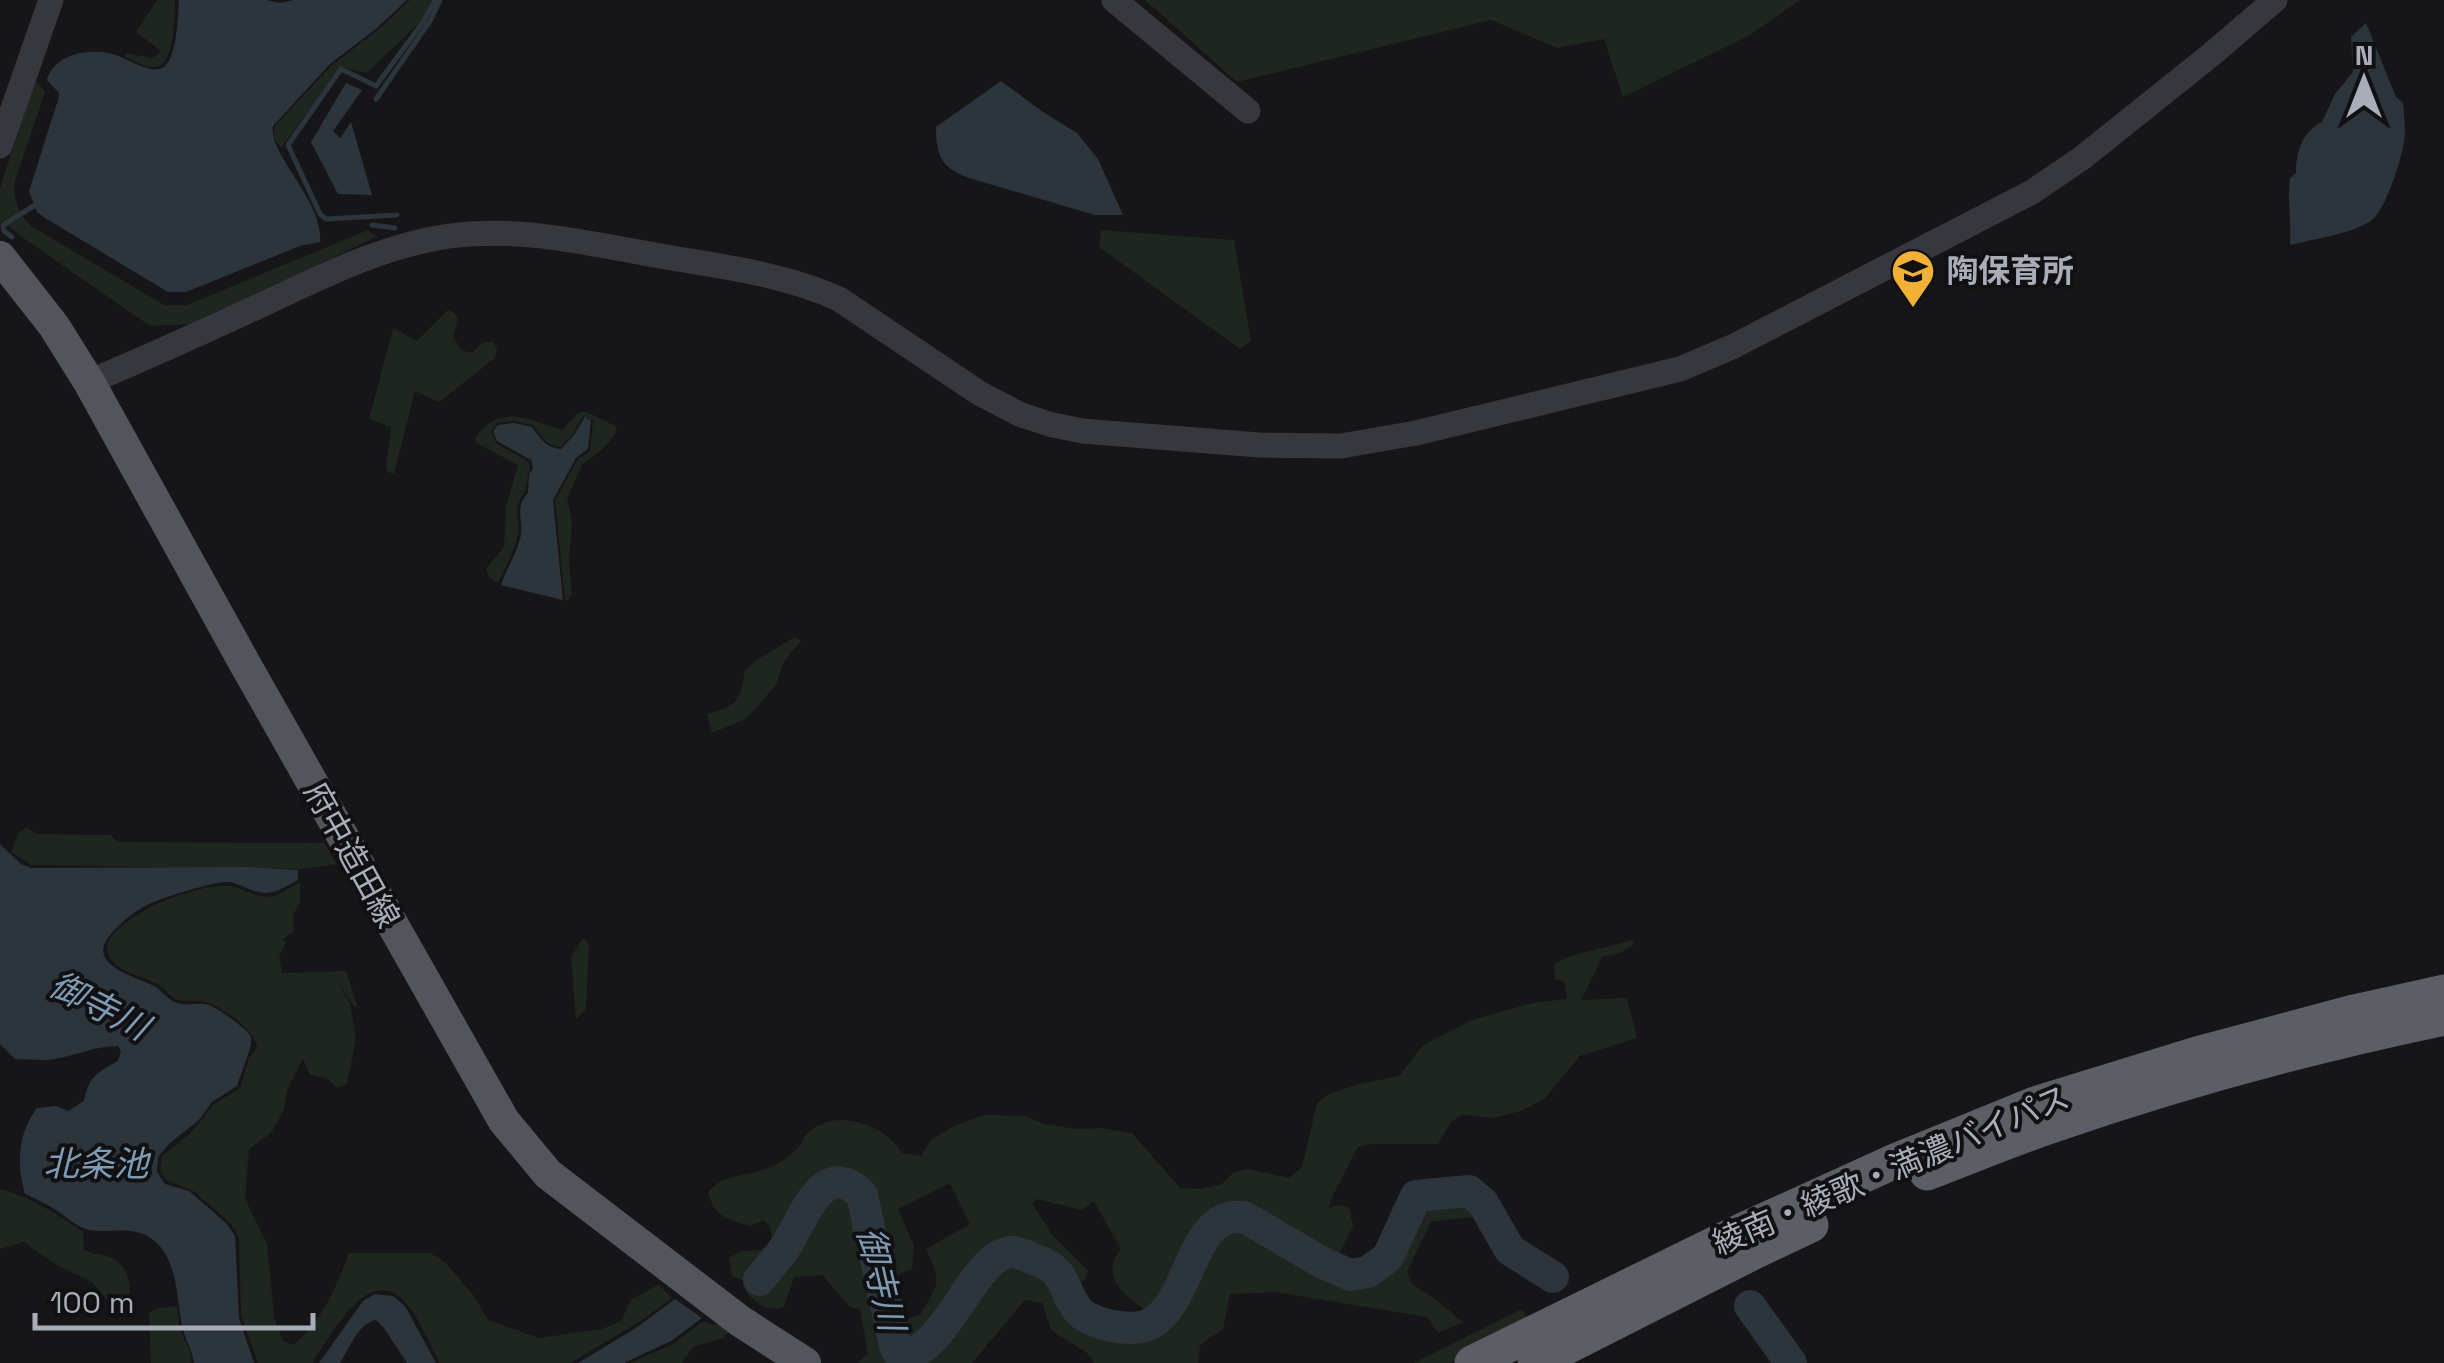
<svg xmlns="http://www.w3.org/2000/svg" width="2444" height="1363" font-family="'Space Grotesk','Noto Sans JP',sans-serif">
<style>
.green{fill:#1e261f;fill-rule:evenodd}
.water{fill:#2c353c}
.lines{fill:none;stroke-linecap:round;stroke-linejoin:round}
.stream{stroke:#2c353c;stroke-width:5}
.river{stroke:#2c353c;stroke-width:32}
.tertiary{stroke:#37383d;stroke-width:25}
.primary{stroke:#53555c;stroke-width:32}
.trunk{stroke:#5b5e65;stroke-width:35}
.labels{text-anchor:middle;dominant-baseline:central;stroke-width:8;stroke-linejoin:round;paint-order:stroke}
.poi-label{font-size:32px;font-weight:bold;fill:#a8adb8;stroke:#111113;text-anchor:start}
.street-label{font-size:32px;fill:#a8adb8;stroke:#111113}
.water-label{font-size:35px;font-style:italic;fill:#7f9bb3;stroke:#111113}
</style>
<rect width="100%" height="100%" fill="#161618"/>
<path class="green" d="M 157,0 L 175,0 C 175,15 175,65 156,67 C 146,68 134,60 125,57 L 125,53 L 152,58 L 161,51 L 136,32 Z
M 410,0 L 432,0 L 421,21 L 367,73 L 341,67 L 281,148 L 273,136 L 275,126 L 331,66 L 379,29 Z
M 1145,0 L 1800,0 L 1750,35 L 1623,97 L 1604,39 L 1557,48 L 1491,20 L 1237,82 Z
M 35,80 L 45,92 L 14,184 C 14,201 19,214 31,226 L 164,305 L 187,305 L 368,230 L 376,237 L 195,324 L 150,326 L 19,235 L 3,220 L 0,223 L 0,188 Z
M 1101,230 L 1234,240 L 1251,341 L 1240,349 L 1099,247 Z
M 449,309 L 458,317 L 453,336 L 461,350 L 472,353 L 484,342 L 493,342 L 497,349 L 495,358 L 439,402 L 415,391 L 394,474 L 388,472 L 386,468 L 391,427 L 369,419 L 393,328 L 417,341 Z
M 585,411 L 615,426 L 617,431 L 606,446 L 582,465 L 567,499 L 572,521 L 569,562 L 572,594 L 568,600 L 565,601 L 555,500 L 578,459 L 590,451 L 593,421 L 583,416 L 573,434 L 560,447 C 546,446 541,436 533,425 L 514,421 L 497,423 L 491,431 L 496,443 L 529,462 C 530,471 526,483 525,492 C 511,507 522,521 517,538 C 514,553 504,569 498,583 L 489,577 L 486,569 L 504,547 L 506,507 L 518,465 L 476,443 L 475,438 C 500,402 529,420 562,430 L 578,413 Z
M 795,637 L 801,641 L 784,661 L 776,685 L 746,719 L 712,733 L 707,714 C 737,706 741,701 745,670 L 755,661 Z
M 26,827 L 36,834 L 110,835 L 118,842 L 324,843 L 337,864 L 300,869 L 32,865 L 11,852 L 19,832 Z
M 300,882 L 300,902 L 293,915 L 294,931 L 282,940 L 287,941 L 279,956 L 282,973 L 346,971 L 358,1008 L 353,1005 L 336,980 L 350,1004 L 356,1038 L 347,1084 L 337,1088 L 326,1078 L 310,1075 L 303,1059 L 288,1088 L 283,1112 L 271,1133 L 249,1149 L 245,1199 L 267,1244 L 274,1317 L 283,1341 L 293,1345 C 322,1321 336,1288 349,1253 L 430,1253 L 445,1262 L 474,1296 L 488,1320 L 539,1338 L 602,1329 L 621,1321 L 631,1300 L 656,1286 L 660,1286 L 672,1298 L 641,1321 L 570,1363 L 440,1363 C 430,1345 422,1325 410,1308 C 372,1255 332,1334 312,1363 L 258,1363 L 241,1315 L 239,1237 L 231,1224 L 195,1192 L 166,1180 L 160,1170 L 162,1156 L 193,1131 L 214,1104 L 240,1088 L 249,1058 L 257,1048 C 256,1031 225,1009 209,1003 C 200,999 189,1002 179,1000 C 169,998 165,987 155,983 C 144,977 130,974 120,968 C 89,946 122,924 142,912 C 159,900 209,883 229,886 C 236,886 244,891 251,893 C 273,902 280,893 300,882 Z
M 583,938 L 589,944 L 586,1010 L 576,1019 L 571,957 Z
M 1633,940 L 1633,945 L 1620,953 L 1602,957 L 1581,1000 L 1627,998 L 1637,1038 L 1580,1056 L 1545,1098 L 1524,1110 L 1495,1118 L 1463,1115 L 1452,1121 L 1437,1144 L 1370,1144 L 1358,1147 L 1331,1199 L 1329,1208 L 1337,1205 L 1349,1207 L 1353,1226 L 1334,1263 L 1246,1214 L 1228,1212 L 1214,1218 L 1200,1234 L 1179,1283 L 1159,1313 L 1151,1314 C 1136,1304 1108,1286 1113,1263 C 1114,1258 1118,1254 1121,1249 L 1094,1201 L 1081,1210 L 1036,1199 L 1033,1205 L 1053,1236 L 1088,1271 L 1085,1279 L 1072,1290 C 1063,1271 1055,1262 1034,1255 C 1022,1251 1009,1245 996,1251 C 963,1264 942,1351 901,1350 L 865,1193 L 853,1181 L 838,1178 L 817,1186 L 781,1246 L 757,1276 L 746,1281 L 732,1276 L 729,1258 L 741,1251 L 761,1250 L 772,1241 L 770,1227 L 763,1220 L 750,1226 C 727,1219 715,1218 708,1192 C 724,1172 751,1177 773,1166 C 780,1163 792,1154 798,1148 C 802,1144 803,1138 807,1134 C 833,1106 885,1124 902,1153 L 921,1156 L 931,1140 L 954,1126 L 984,1115 L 1025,1116 L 1044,1124 L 1077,1129 L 1101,1128 L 1132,1133 L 1180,1188 L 1201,1189 L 1222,1184 L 1234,1172 L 1249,1169 L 1289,1178 L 1302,1167 L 1317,1103 L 1329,1094 L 1359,1084 L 1399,1076 L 1423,1045 L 1472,1020 L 1532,1003 L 1567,999 L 1565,982 L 1555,979 L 1554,964 L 1570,956 ZM 950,1183 L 970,1224 L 926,1249 C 942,1284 939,1283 920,1315 L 906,1319 L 897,1286 L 899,1274 L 912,1269 L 914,1246 L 898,1209 Z
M 839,1184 L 850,1188 L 858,1198 L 890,1346 L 898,1360 L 910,1359 L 921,1354 L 951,1321 L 1000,1258 L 1017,1256 L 1048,1268 L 1057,1278 L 1070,1307 L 1079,1317 L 1130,1334 L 1146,1330 L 1161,1322 L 1187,1287 L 1206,1240 L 1220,1224 L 1230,1219 L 1244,1220 L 1321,1266 L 1350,1280 L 1369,1275 L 1391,1259 L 1419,1200 L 1468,1195 L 1478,1203 L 1473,1217 L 1431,1222 L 1407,1272 L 1413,1285 L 1434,1298 L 1463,1322 L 1438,1333 L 1427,1317 L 1275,1292 L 1230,1294 L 1223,1329 L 1200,1345 L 1198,1363 L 1094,1363 L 1087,1353 L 1051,1330 L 1042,1303 L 1025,1300 L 972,1363 L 858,1363 L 868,1353 L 860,1309 L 850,1307 L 822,1275 L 794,1277 L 784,1307 C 767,1312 755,1304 745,1290 L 762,1283 L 787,1250 L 813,1205 L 827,1190 Z
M 2,1189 C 32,1198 57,1214 83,1232 L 84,1249 C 92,1255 97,1253 107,1256 C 125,1261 131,1280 130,1296 L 121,1302 L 107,1300 L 92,1282 L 55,1264 L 24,1242 L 0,1249 L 0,1190 Z
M 177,1306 L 180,1330 L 190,1351 L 191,1363 L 151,1363 L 149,1313 L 158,1308 Z
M 1522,1309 L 1529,1323 L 1449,1363 L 1414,1363 Z
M 704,1321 L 712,1325 L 723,1324 L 730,1330 L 724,1338 L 693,1347 L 682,1363 L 630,1363 L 673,1344 Z"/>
<path class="water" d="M 179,0 L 266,0 L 280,3 L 294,0 L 407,0 L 377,28 L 330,64 L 273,126 C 267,153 324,201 320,242 L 300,246 L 186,292 L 168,292 L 45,218 L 37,212 L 29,191 L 58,100 L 59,93 L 47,80 C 54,54 89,48 112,54 C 126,57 151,76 164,67 C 177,57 178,16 179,0 Z
M 2366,23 L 2396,97 L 2403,103 C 2404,115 2406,129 2404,142 C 2401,160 2386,209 2372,220 C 2353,234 2313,239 2290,245 C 2292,222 2287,202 2290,178 L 2296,173 C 2296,152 2302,132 2322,122 L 2335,94 L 2353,72 L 2351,37 Z
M 1001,81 L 1043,112 L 1077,133 L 1098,159 L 1123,215 L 1095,215 L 969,178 C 941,168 936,155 936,127 Z
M 346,83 L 362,90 L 333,131 L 340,138 L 351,122 L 372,195 L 338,194 L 311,142 Z
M 585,417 L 591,421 L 588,449 L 576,458 L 553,500 L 563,600 L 501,585 C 506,570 516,554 520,539 C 525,522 513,508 528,493 L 529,475 L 533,468 L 531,460 L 497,441 L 493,431 L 498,425 L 514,423 L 532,427 C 540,438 546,448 561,449 L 574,435 Z
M 0,844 L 21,864 L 31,868 L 245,867 L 298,870 L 298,880 C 278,890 271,898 249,889 C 241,886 235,882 227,882 C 212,882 161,898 147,905 C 133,912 121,923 111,934 C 84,965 135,976 154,986 C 163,991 168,1001 178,1003 C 188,1006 200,1002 209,1005 C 217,1008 248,1029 251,1037 C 254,1043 240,1076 237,1086 L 212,1102 L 198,1121 L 171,1142 L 158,1157 L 157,1172 L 165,1184 L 189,1191 L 226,1223 L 235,1236 L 239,1318 L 254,1363 L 194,1363 C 192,1350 185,1339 182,1326 C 176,1294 178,1246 140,1233 C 123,1227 101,1234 86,1229 C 75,1226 63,1214 53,1208 C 44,1203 35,1198 25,1194 C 16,1164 18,1133 37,1108 L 56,1106 L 68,1111 L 84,1101 C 89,1077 97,1072 118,1061 L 121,1051 L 118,1046 C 96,1046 77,1055 55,1059 C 42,1061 28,1059 15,1059 L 0,1044 Z
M 375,1294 L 393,1296 L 405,1306 L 436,1363 L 407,1363 L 384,1328 L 376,1320 C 358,1323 349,1349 340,1363 L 319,1363 L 363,1301 Z
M 675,1299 L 702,1318 L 671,1341 L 624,1363 L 578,1363 L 636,1328 Z"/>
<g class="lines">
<path class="stream" d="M 376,99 L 430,21 L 440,0
M 397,215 L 326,219 L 320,214 L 288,145 L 341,69 L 376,86 L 423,22 L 435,0
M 372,225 L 395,228
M 12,237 L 4,231 L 3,225 L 37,204"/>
<path class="river" d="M 759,1280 C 767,1270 776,1260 784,1249 C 802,1223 822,1154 862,1195 L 895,1346 L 900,1356 C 949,1353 973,1250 1014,1252 C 1021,1253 1029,1257 1036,1260 C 1069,1272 1060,1287 1078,1310 C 1091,1325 1132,1333 1150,1324 C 1193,1301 1189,1211 1244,1217 L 1323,1263 L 1350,1275 L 1368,1272 L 1388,1257 L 1416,1196 L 1469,1191 L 1483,1203 L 1510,1250 L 1553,1277
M 1750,1306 L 1791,1363"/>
<path class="tertiary" d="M 1114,0 L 1248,111
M 0,146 L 51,0
M 89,382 C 150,356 210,329 270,301 C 327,274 386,245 449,236 C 520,226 591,244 661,256 C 721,267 782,273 839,299 L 979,393 L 1019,414 L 1049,424 L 1082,431 L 1259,445 L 1341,446 L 1416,433 L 1680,369 L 1732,347 L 2032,192 L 2082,158 L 2212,54 L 2275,0"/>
<path class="primary" d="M 0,257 L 54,326 L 89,382 L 245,664 L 504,1121 L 548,1174 L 740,1321 L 805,1363"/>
<path class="trunk" d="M 1927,1173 C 1967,1158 2007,1141 2048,1127 C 2177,1082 2310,1046 2444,1018
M 1472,1363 L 1743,1230 L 1895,1161 L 2035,1104 L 2197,1054 L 2354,1012 L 2444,992
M 1535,1363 L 1754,1252 L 1811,1225"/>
</g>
<defs>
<g id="school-pin" transform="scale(2.25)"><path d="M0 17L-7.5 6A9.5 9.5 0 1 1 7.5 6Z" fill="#f2b134" stroke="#111113"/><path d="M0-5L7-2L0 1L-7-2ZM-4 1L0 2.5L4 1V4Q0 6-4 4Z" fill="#111"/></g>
</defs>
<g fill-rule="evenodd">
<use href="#school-pin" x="1913" y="271"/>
</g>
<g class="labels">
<g class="poi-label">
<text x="1946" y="271">陶保育所</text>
</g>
<g class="street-label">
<text transform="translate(352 855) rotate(61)">府中造田線</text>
<text transform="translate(1891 1170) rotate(-23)">綾南・綾歌・満濃バイパス</text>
</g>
<g class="water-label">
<text transform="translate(99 1006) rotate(27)">御寺川</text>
<text x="96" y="1164">北条池</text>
<text transform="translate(881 1279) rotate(77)">御寺川</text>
</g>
</g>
<g transform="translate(2364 80)" stroke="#111113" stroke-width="8" paint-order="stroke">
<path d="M0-8L18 38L0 25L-18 38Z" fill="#a8adb8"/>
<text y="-15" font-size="28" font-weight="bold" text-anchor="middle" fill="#a8adb8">N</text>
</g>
<path d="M35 1313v15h278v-15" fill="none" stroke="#a8adb8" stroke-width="5"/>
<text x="50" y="1313" font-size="30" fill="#a8adb8" stroke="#111113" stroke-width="8" paint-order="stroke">100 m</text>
</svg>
